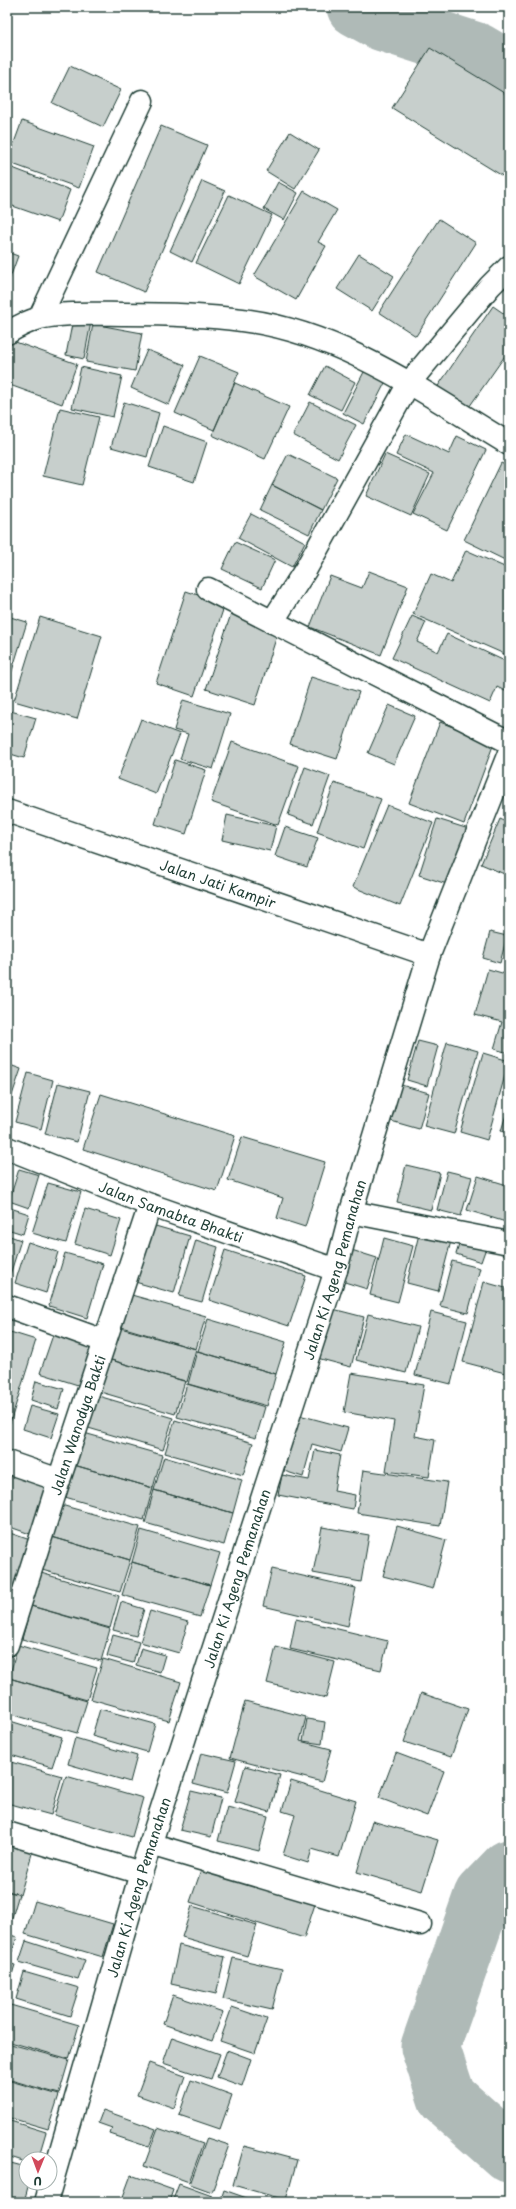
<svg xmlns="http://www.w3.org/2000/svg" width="516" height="2209" font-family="'Playpen Sans',sans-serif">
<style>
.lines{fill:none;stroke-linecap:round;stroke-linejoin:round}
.river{stroke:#afbab7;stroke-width:59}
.building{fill:#c7cfcc;stroke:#1f3d34}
.minor-casing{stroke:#1f3d34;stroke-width:25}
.minor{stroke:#fff;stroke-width:22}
.labels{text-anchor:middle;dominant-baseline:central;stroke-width:3;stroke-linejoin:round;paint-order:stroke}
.street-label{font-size:14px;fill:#1f3d34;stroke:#fff}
</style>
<rect width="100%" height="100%" fill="#fff"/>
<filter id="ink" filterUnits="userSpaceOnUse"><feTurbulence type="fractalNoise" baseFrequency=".025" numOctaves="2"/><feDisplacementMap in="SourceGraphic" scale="8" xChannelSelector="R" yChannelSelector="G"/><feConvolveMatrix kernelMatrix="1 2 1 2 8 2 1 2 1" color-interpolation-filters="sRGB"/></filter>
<g filter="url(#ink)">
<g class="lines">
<path class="river" d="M 356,7 L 383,22 L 477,52 L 509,71
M 509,1869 L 483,1896 L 430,2047 L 447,2098 L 509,2153"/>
</g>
<path class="building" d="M 430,48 L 509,96 L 509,180 L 392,108 Z
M 70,66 L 121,90 L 103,127 L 52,103 Z
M 22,121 L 94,147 L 79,188 L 7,162 Z
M 161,126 L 207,145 L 144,292 L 98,272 Z
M 290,132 L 319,150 L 295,189 L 266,171 Z
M 10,167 L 70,190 L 58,222 L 7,204 L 7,175 Z
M 202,181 L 225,191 L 192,262 L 170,251 Z
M 278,182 L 298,193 L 284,220 L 264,209 Z
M 304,191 L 337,210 L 318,242 L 326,246 L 296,300 L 254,276 Z
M 229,195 L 272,215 L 239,284 L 196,263 Z
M 439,219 L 476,243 L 416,336 L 379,312 Z
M 7,252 L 18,256 L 7,286 Z
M 359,254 L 394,276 L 372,311 L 337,289 Z
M 493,306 L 509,317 L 509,350 L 467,410 L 436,389 Z
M 73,319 L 91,322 L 84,359 L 66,355 Z
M 93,324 L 142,333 L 135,371 L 86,362 Z
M 7,339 L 77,364 L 62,404 L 7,384 Z
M 147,350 L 185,365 L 169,405 L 131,388 Z
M 200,356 L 239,372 L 214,430 L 175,413 Z
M 325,366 L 355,382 L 341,410 L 310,395 Z
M 367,366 L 388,377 L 364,424 L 343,413 Z
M 81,367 L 122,376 L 113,417 L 72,408 Z
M 235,383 L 289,407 L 265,459 L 212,435 Z
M 124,402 L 159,413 L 147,457 L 111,447 Z
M 310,402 L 356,425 L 338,459 L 293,435 Z
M 60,408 L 99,417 L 82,485 L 43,476 Z
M 163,426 L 207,442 L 194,482 L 149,467 Z
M 406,434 L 449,454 L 457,436 L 486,450 L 447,530 L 413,514 L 434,473 L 396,455 Z
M 288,454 L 337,478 L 321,510 L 272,485 Z
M 385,454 L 430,474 L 411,516 L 366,496 Z
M 501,463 L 509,467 L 509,562 L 464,540 Z
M 272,485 L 321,510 L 309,534 L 260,510 Z
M 251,514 L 305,542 L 292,567 L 238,538 Z
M 235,542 L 275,560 L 262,588 L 222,569 Z
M 466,550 L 509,569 L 509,656 L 413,614 L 431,574 L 451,583 Z
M 369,571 L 408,586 L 381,655 L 310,627 L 330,576 L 362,588 Z
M 186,591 L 225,604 L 194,696 L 156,683 Z
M 231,614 L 279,629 L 255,705 L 206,689 Z
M 7,616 L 27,622 L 7,687 Z
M 412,616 L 426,622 L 417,642 L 438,652 L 447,634 L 509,663 L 509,693 L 497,687 L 490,703 L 392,658 Z
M 40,617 L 102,636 L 77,719 L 14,701 Z
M 311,677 L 359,692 L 337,759 L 290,744 Z
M 183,700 L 230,714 L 213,769 L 180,759 L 188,734 L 174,730 Z
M 389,705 L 415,716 L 394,764 L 368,753 Z
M 7,710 L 36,718 L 24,758 L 7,753 Z
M 141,719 L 180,734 L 156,794 L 118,779 Z
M 440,722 L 494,743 L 464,824 L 409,803 Z
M 232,742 L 299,766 L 278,825 L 211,802 Z
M 175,760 L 206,770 L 186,834 L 155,824 Z
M 305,767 L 330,776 L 313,824 L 288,815 Z
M 334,783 L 381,799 L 363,849 L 317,832 Z
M 387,805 L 433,823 L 400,906 L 353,887 Z
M 227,815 L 276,826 L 270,851 L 222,840 Z
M 437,819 L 472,830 L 453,886 L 419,875 Z
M 500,819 L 509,823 L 509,876 L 481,864 Z
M 285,827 L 318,838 L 307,867 L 275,856 Z
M 490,932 L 507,936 L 500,963 L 483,958 Z
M 488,969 L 509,975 L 509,1053 L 494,1049 L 502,1022 L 475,1015 Z
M 418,1041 L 438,1046 L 427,1086 L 407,1080 Z
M 447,1042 L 478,1051 L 454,1134 L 424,1126 Z
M 483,1053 L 509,1061 L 487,1140 L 460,1132 Z
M 7,1064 L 21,1069 L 7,1110 Z
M 28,1073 L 53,1080 L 41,1129 L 15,1122 Z
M 58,1083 L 90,1091 L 77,1142 L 45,1134 Z
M 401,1085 L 429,1093 L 419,1129 L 391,1121 Z
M 101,1094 L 235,1136 L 217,1191 L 83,1149 Z
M 508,1108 L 509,1109 L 509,1134 L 501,1131 Z
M 242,1137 L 325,1162 L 305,1227 L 277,1218 L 283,1198 L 228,1180 Z
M 406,1165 L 440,1173 L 431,1210 L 397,1202 Z
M 19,1169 L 39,1175 L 29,1208 L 9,1201 Z
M 447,1171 L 472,1177 L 461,1216 L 437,1210 Z
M 478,1176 L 507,1185 L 509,1178 L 509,1223 L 467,1210 Z
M 48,1183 L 81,1192 L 66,1243 L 32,1233 Z
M 7,1207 L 29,1214 L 23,1234 L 7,1229 Z
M 85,1209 L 121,1220 L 110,1255 L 75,1244 Z
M 152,1225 L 190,1236 L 174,1293 L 135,1282 Z
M 420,1230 L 452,1237 L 438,1291 L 407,1283 Z
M 7,1235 L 21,1240 L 9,1278 L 7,1278 Z
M 462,1236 L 487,1245 L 481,1262 L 456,1254 Z
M 384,1238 L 413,1246 L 398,1302 L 370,1295 Z
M 196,1240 L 218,1247 L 202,1302 L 179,1296 Z
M 28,1242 L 58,1252 L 46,1293 L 15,1283 Z
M 345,1248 L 377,1258 L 367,1289 L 335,1279 Z
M 225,1250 L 306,1276 L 289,1326 L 209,1300 Z
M 65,1253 L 103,1264 L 87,1318 L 49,1306 Z
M 452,1261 L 480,1268 L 468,1313 L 440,1306 Z
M 484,1282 L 509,1289 L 509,1374 L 463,1362 Z
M 128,1294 L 206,1316 L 196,1349 L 118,1326 Z
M 329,1308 L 364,1317 L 351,1367 L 317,1358 Z
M 431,1312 L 467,1321 L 451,1384 L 415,1375 Z
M 368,1314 L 418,1327 L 406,1373 L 356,1360 Z
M 208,1319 L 286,1342 L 276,1374 L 198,1351 Z
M 117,1327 L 196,1349 L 187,1382 L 108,1359 Z
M 7,1331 L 36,1340 L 10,1423 L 7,1422 Z
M 54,1332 L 93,1344 L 81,1386 L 40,1373 Z
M 197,1351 L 276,1374 L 267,1406 L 188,1384 Z
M 107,1359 L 185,1381 L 175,1414 L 97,1391 Z
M 351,1373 L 424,1385 L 415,1436 L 435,1440 L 429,1477 L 386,1471 L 394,1421 L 344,1412 Z
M 36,1381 L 64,1389 L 58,1409 L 31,1400 Z
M 187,1384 L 265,1407 L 256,1438 L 177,1417 Z
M 95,1395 L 173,1418 L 163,1450 L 85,1427 Z
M 30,1406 L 59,1414 L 51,1438 L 23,1429 Z
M 299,1415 L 348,1428 L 341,1452 L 312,1444 L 303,1477 L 284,1471 Z
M 175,1420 L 253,1443 L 243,1475 L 165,1453 Z
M 84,1433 L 162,1455 L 153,1488 L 74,1465 Z
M 315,1450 L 340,1455 L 334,1491 L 355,1495 L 353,1509 L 278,1495 L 282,1475 L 309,1480 Z
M 164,1457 L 242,1480 L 233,1513 L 154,1490 Z
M 74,1465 L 153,1488 L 144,1520 L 65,1497 Z
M 10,1469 L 51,1483 L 33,1535 L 7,1526 L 7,1476 Z
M 363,1470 L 447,1482 L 440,1526 L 357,1513 Z
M 154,1490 L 233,1513 L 224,1545 L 145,1523 Z
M 61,1505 L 140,1527 L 130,1560 L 52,1537 Z
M 397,1526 L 446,1540 L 433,1589 L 383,1576 Z
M 322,1527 L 369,1535 L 361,1582 L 313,1573 Z
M 141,1530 L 220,1553 L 210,1585 L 132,1562 Z
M 7,1532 L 33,1541 L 14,1595 L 7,1593 Z
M 52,1537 L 130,1560 L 120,1592 L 42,1570 Z
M 132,1562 L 210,1585 L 200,1617 L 122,1595 Z
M 272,1569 L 356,1588 L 348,1626 L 263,1606 Z
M 41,1573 L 119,1596 L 110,1628 L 31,1606 Z
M 121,1602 L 144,1609 L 136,1636 L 113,1630 Z
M 31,1606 L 110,1629 L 101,1661 L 22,1639 Z
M 150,1611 L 188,1622 L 179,1653 L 140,1642 Z
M 296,1619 L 388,1641 L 381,1670 L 290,1649 Z
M 113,1635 L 139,1642 L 133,1663 L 107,1656 Z
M 18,1645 L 97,1668 L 87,1700 L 9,1678 Z
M 276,1647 L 335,1662 L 326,1698 L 267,1683 Z
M 141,1648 L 165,1655 L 160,1672 L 136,1665 Z
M 103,1659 L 181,1682 L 169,1721 L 91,1699 Z
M 9,1678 L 87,1701 L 77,1733 L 7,1713 Z
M 421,1693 L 468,1709 L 451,1757 L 404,1742 Z
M 245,1701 L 306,1717 L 300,1741 L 331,1749 L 322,1782 L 230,1758 Z
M 100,1709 L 155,1724 L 147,1752 L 92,1736 Z
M 307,1719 L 325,1722 L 322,1744 L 303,1741 Z
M 7,1720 L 62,1737 L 52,1767 L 7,1754 Z
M 75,1738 L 137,1756 L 130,1782 L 68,1764 Z
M 201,1753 L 236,1761 L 227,1793 L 193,1784 Z
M 396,1753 L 444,1771 L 427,1816 L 379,1798 Z
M 7,1761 L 62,1776 L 51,1815 L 7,1803 Z
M 245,1766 L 280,1775 L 270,1812 L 235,1802 Z
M 66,1776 L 143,1798 L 132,1837 L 54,1815 Z
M 291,1781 L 356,1801 L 339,1857 L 312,1849 L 308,1863 L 283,1855 L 295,1815 L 282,1811 Z
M 191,1791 L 221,1798 L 211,1837 L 180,1830 Z
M 227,1807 L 268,1817 L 259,1851 L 218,1841 Z
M 372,1821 L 438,1840 L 422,1891 L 357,1872 Z
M 7,1843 L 33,1850 L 20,1895 L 7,1891 Z
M 204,1862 L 317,1898 L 304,1938 L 190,1902 Z
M 7,1891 L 19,1894 L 9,1928 L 7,1927 Z
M 35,1901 L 113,1924 L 103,1957 L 25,1934 Z
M 192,1906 L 257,1925 L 247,1956 L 182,1937 Z
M 7,1934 L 17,1937 L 12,1952 L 7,1950 Z
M 26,1941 L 85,1960 L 78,1979 L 19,1962 Z
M 179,1945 L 225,1957 L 216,1994 L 171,1984 Z
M 233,1958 L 282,1969 L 272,2010 L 223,1999 Z
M 7,1963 L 15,1965 L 7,1990 Z
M 24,1972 L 79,1988 L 70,2016 L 16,1999 Z
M 173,1995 L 223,2012 L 212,2041 L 163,2024 Z
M 7,2004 L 79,2025 L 69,2059 L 7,2041 Z
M 232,2007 L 267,2019 L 255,2053 L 220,2041 Z
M 172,2037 L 220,2054 L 211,2079 L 163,2063 Z
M 7,2043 L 69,2060 L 59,2094 L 7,2079 Z
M 227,2050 L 251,2059 L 242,2086 L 217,2077 Z
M 149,2063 L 185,2076 L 174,2108 L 137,2095 Z
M 7,2080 L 59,2095 L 48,2129 L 7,2117 Z
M 191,2080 L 232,2095 L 220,2129 L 179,2115 Z
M 103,2110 L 156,2129 L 149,2147 L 110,2134 L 112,2128 L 98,2123 Z
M 7,2120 L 46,2132 L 38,2159 L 26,2159 L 26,2162 L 7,2156 Z
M 158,2128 L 203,2144 L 189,2182 L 144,2166 Z
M 207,2138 L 229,2145 L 212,2192 L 190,2184 Z
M 244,2146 L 297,2160 L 286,2200 L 233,2185 Z
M 7,2162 L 26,2167 L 26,2183 L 29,2183 L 24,2202 L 7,2198 Z
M 131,2175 L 173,2190 L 169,2202 L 121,2202 Z
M 179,2184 L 212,2196 L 209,2202 L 172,2202 Z
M 224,2190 L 258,2202 L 220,2202 Z"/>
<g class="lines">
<g class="minor-casing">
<g id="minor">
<path d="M 40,317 L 142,101"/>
<path d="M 7,333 C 17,327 29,321 40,318 C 60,312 102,314 124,314 C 163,314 203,315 242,320 C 341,332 426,394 509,444"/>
<path d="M 208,589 L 509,742"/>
<path d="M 272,622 L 306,569 L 409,383 L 490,286 L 509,267"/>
<path id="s1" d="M 7,811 L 429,955"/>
<path id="s2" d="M 7,1148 L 150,1205 L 336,1270"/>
<path d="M 351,1212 L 509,1243"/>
<path d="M 7,1306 L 104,1341"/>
<path d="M 7,1462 L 59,1480"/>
<path id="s3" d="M 7,1645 L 59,1480 L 150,1205"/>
<path d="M 7,1833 L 141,1873"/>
<path d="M 150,1844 L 420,1924"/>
<path id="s4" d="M 46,2202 L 141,1873 L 336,1270 L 351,1212 L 429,955 L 509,753"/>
</g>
</g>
<use href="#minor" class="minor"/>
</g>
</g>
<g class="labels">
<g class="street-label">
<text stroke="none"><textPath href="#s1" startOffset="223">Jalan Jati Kampir</textPath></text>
<text stroke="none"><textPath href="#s2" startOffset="176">Jalan Samabta Bhakti</textPath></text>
<text stroke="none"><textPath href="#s4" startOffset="976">Jalan Ki Ageng Pemanahan</textPath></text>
<text stroke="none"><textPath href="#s3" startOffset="231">Jalan Wanodya Bakti</textPath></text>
<text stroke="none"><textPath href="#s4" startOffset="652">Jalan Ki Ageng Pemanahan</textPath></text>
<text stroke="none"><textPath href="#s4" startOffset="328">Jalan Ki Ageng Pemanahan</textPath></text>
</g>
</g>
<rect width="516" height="2209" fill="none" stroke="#fff" stroke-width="24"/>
<rect x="12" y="12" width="492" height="2185" fill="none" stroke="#1f3d34" stroke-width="1.5" filter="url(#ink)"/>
<g transform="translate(38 2171) rotate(181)"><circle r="19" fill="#ffffff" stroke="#a5b1ae"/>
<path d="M0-3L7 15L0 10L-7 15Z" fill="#d1495b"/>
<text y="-6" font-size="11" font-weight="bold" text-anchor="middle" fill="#1f3d34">U</text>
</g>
</svg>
